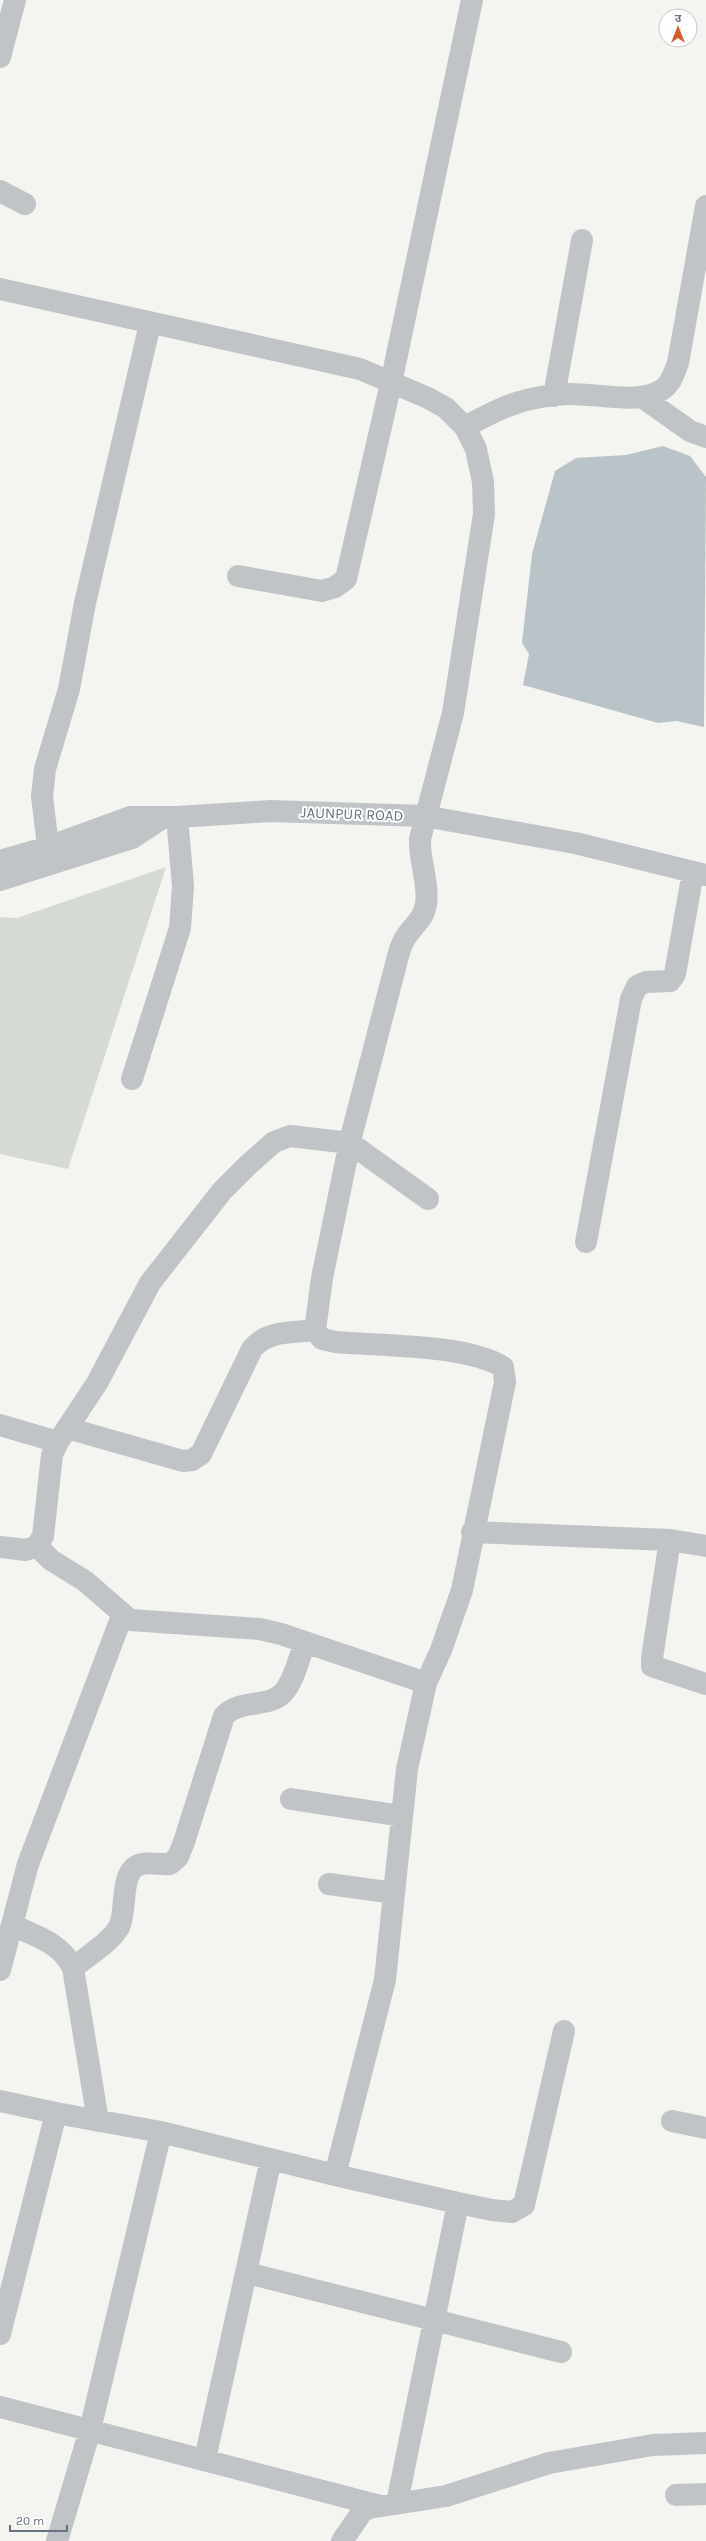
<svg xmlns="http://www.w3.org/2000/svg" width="706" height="2541" font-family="Karla,'Noto Sans Devanagari',sans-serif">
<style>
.green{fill:#d5dbd2}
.water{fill:#bac3c8}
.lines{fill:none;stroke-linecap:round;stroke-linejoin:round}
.minor{stroke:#c0c4c7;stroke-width:22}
.labels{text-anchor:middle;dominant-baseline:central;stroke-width:4;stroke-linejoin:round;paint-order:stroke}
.street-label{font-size:15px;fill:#667380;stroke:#fff}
</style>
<rect width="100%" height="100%" fill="#f4f4f1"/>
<path class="green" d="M 166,867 L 68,1169 L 0,1154 L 0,917 L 17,918 Z"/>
<path class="water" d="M 663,446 L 690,456 L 706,477 L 704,727 L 676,721 L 658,723 L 523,685 L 529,654 L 522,643 L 532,554 L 555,471 L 576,458 L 626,455 Z"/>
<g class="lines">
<path class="minor" d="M 0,57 L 15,0
M 0,191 L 25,204
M 0,289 L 360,369 L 428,398 L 446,408 L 465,427 L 476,449 L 483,482 L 484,514 L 453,713 L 420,839 C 419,861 429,882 426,904 C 424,920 411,927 404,940 C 400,947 398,956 396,964 L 351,1137 L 322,1278 L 315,1330 L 322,1339 L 336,1342 C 381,1346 466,1344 503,1367 L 505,1382 L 462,1590 L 441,1650 L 426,1683 L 407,1769 L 385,1980 L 335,2175
M 554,396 L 582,240
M 642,397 L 690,431 L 706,437
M 465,427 C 501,407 525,396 568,394 C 593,393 636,404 658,392 C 671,386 673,375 678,363 L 706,206
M 238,576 L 322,591 L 335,587 L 346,579 L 391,383 L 472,0
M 0,861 L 48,847 L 130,817 L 177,817 L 271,811 L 424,816 L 575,843 L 706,875
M 50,863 L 42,796 L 45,769 L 69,689 L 85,603 L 150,324
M 0,880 L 132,838 L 164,817
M 132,1079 L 180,928 L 183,886 L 177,817
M 586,1242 L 631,999 L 637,986 L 646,982 L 670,981 L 675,974 L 693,872
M 0,1425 L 58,1442
M 67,1428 L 183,1461 L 192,1460 L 201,1454 L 252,1349 C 267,1330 292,1333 315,1330
M 472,1532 L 670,1540 L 652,1658 L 652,1666 L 706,1684
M 670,1540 L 706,1546
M 37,1546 L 51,1560 L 85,1581 L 130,1620 L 260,1629 L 281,1634 L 426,1683
M 0,1547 L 26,1550 L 37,1546 L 43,1536 L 52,1455 L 58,1442 L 97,1383 L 150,1283 L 222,1191 L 248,1165 L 274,1142 L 290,1136 L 350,1143 L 428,1199
M 291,1799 L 402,1816
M 329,1884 L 394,1893
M 12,1925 C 37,1937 60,1942 73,1968 L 98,2121
M 73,1968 C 87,1956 110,1943 119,1927 C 128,1910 118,1869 142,1864 C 150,1862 162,1865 170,1864 L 178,1857 L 184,1842 L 224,1716 C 239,1699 269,1708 283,1693 C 294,1681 299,1658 305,1642
M 0,1970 L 28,1864 L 122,1616
M 0,2101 L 56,2113 L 161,2132 L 335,2175 L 458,2203 L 397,2503
M 672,2121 L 706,2128
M 458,2203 L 492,2210 L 512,2212 L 524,2205 L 564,2031
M 247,2273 L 561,2352
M 0,2334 L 56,2113
M 0,2407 L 380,2506
M 205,2459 L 271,2159
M 676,2495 L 706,2494
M 57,2541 L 90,2430 L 161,2132
M 342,2541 L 362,2512 L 369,2508 L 446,2496 L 549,2463 L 653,2445 L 706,2443"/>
</g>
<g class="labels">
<g class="street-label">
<text transform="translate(352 814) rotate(2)">JAUNPUR ROAD</text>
</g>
</g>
<g transform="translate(678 28)"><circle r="19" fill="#ffffff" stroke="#c2c7cc"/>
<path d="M0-3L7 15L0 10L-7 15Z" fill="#d65b30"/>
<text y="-6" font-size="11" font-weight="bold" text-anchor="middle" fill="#667380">उ</text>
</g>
<path d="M10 2525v6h57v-6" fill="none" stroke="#667380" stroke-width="2"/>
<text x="16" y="2525" font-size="12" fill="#667380" stroke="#ffffff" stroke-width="3" paint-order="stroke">20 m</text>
</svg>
